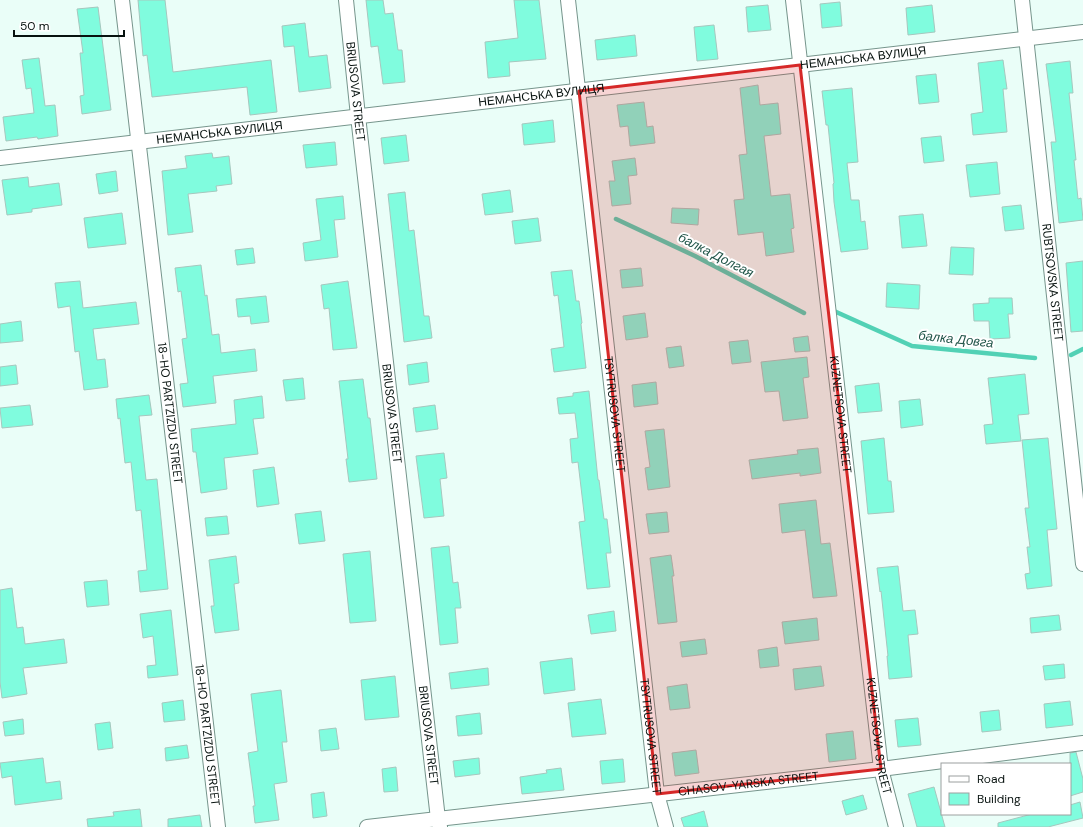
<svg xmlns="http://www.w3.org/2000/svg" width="1083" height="827" font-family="'DM Sans',sans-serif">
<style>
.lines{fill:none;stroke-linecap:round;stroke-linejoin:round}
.stream{stroke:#52d1b5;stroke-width:4.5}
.building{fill:#80fcde;stroke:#a6c7be}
.minor-casing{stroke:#76958c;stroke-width:16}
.minor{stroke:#fff;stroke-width:14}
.marked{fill:#d62828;fill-opacity:0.2;stroke:#d62828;stroke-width:3;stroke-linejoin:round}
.labels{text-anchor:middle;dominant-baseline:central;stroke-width:4;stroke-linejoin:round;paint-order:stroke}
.street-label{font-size:12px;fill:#07120f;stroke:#fff}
.water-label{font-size:13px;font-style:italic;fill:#22564a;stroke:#fff}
</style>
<rect width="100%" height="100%" fill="#eafef8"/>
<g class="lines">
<path class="stream" d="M 616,219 L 695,256 L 804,313
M 834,311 L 912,346 L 1035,358
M 1071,355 L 1083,349"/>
</g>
<path class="building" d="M 138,0 L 165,0 L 173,72 L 271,60 L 277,112 L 250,115 L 247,87 L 152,97 L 147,55 L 143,56 Z
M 366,0 L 383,0 L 385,14 L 393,13 L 398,50 L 402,50 L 405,82 L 383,84 L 378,46 L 371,47 Z
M 514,0 L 539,0 L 546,59 L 509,62 L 510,76 L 488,78 L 485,42 L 518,38 Z
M 840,2 L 842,26 L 822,28 L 820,4 Z
M 768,5 L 771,30 L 748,32 L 746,7 Z
M 932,5 L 935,32 L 908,35 L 906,8 Z
M 98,7 L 111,110 L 82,114 L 80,96 L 84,95 L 80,53 L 83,53 L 77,9 Z
M 305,23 L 309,57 L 327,55 L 331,88 L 299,92 L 294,46 L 284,47 L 282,26 Z
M 714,25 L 718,59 L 697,61 L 694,27 Z
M 635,35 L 637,56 L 597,60 L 595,40 Z
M 39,58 L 45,106 L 55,105 L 58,136 L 38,139 L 37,137 L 6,141 L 3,117 L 34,113 L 31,88 L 26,89 L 22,60 Z
M 1003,60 L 1007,89 L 1003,89 L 1007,132 L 973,135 L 971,114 L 983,112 L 978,63 Z
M 1070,61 L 1073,93 L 1069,93 L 1076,160 L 1074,160 L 1078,199 L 1081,198 L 1083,220 L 1059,223 L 1051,142 L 1056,142 L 1046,64 Z
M 936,74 L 939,102 L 919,104 L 916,76 Z
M 758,85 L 760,105 L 778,103 L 781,134 L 764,136 L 771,196 L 790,194 L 794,228 L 791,229 L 794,252 L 766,256 L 763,232 L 738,235 L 734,200 L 744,199 L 739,155 L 747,154 L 740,88 Z
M 852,88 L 858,162 L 847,163 L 851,200 L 859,200 L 861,222 L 865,221 L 868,249 L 841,252 L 834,202 L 833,184 L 834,183 L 828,125 L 826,125 L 822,91 Z
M 644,102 L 647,127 L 653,126 L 655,143 L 630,146 L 628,126 L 620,127 L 617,105 Z
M 553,120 L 555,142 L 524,145 L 522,124 Z
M 406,135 L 409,161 L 384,164 L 381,138 Z
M 941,136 L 944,161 L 924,163 L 921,138 Z
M 335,142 L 337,165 L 306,168 L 303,145 Z
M 212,153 L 213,158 L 229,156 L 232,184 L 216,186 L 217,191 L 188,194 L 193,232 L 168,235 L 162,171 L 187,168 L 185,156 Z
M 635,158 L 637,175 L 628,176 L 631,204 L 612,206 L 609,181 L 615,181 L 612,161 Z
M 997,162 L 1000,194 L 970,197 L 966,165 Z
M 116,171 L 118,191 L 99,194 L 96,174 Z
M 28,177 L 29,187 L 59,183 L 62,205 L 32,209 L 32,212 L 7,215 L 2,180 Z
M 510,190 L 513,212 L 485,215 L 482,194 Z
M 405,192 L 409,231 L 414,230 L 424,316 L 429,316 L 432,338 L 404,342 L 388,194 Z
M 343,196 L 345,219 L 334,220 L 338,257 L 305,261 L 303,243 L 321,240 L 316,199 Z
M 1021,205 L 1024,229 L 1005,231 L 1002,207 Z
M 672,208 L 699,209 L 698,225 L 671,223 Z
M 122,213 L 126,244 L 88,248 L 84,218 Z
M 923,214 L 927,246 L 902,248 L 899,216 Z
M 538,218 L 541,241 L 515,244 L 512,221 Z
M 951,247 L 974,248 L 973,275 L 949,274 Z
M 253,248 L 255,263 L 237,265 L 235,250 Z
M 1083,261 L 1083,331 L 1071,332 L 1066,263 Z
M 201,265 L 205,296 L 207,295 L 212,335 L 219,334 L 221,353 L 255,349 L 257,371 L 213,376 L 216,403 L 183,407 L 180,384 L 188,383 L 182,339 L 187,338 L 181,291 L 178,292 L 175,268 Z
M 641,268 L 643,286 L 622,288 L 620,270 Z
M 572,270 L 576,301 L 579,301 L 582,323 L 581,324 L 586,368 L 554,372 L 551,349 L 564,347 L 558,295 L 554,296 L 551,272 Z
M 80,281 L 83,308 L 136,302 L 139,324 L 93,329 L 97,360 L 105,359 L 108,387 L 84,390 L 79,351 L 75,352 L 70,306 L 58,308 L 55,283 Z
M 348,281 L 357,348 L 333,350 L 329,308 L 324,309 L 321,285 Z
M 887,283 L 920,285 L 919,309 L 886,307 Z
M 266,296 L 269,322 L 251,324 L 250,316 L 238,317 L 236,299 Z
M 989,298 L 1012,298 L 1013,314 L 1008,314 L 1010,338 L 990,339 L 989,321 L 974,321 L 973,304 L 989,303 Z
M 645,313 L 648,337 L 626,340 L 623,316 Z
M 21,321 L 23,341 L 0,343 L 0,324 Z
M 808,336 L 810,351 L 795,352 L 793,338 Z
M 748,340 L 751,362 L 732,364 L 729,342 Z
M 681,346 L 684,366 L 669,368 L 666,348 Z
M 807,357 L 809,377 L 803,378 L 808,418 L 783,421 L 779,391 L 765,392 L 761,362 Z
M 427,362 L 429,382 L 409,385 L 407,365 Z
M 16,365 L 18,384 L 0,386 L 0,367 Z
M 1025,374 L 1029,414 L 1018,415 L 1021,441 L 986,444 L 984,425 L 993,424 L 988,378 Z
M 303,378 L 305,399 L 286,401 L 283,380 Z
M 363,379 L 368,418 L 370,418 L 377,479 L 349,482 L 346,459 L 348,459 L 339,381 Z
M 656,382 L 658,404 L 634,407 L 632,385 Z
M 879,383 L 882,411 L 858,413 L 855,386 Z
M 589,391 L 598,480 L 599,480 L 604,519 L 607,519 L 611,553 L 606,553 L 610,587 L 587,589 L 579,522 L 585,521 L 578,462 L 572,463 L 570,439 L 578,438 L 575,413 L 559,414 L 557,398 L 573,396 L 573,393 Z
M 149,395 L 152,415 L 139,416 L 146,480 L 157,479 L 168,589 L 140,592 L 138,571 L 147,570 L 141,510 L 136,511 L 131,462 L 125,463 L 120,418 L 118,419 L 116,399 Z
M 262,396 L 264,418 L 253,419 L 258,454 L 224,458 L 227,489 L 201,493 L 196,452 L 193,452 L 191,429 L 236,424 L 234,400 Z
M 920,399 L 923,425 L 901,428 L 899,401 Z
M 30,405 L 33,425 L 2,428 L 0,408 Z
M 435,405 L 438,429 L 416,432 L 413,408 Z
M 664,429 L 670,487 L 648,490 L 645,468 L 650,467 L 645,431 Z
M 884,438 L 888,481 L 891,481 L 894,512 L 868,514 L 861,441 Z
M 1048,438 L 1057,529 L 1047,530 L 1052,586 L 1027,589 L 1025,574 L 1030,573 L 1027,547 L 1030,547 L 1025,508 L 1029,508 L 1022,440 Z
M 818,448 L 821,473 L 800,476 L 800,473 L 752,479 L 749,460 L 798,454 L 797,450 Z
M 444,453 L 447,478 L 440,479 L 444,516 L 424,518 L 416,456 Z
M 274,467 L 279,504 L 257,507 L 253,470 Z
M 816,500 L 821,544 L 830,543 L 837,596 L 813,598 L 805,530 L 782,533 L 779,504 Z
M 321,511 L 325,541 L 299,544 L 295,514 Z
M 667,512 L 669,532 L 649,534 L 646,514 Z
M 227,516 L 229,534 L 207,536 L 205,518 Z
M 449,546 L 453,583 L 458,582 L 461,608 L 455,608 L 458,643 L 440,645 L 431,548 Z
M 370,551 L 376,621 L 350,623 L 343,554 Z
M 671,555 L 674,576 L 672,576 L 677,622 L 658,624 L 650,558 Z
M 236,556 L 239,583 L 234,584 L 239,630 L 215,633 L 211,606 L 214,606 L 214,604 L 209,560 Z
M 898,566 L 903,611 L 915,610 L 918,634 L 908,635 L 912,677 L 889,679 L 887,656 L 888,656 L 881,591 L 880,592 L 877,568 Z
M 107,580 L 109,605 L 87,607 L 84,582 Z
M 12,588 L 17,628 L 23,627 L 25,644 L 64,639 L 67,663 L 23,668 L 27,694 L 2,698 L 0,682 L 0,590 Z
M 171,610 L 178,675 L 148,678 L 147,666 L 156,665 L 153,636 L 143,638 L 140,614 Z
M 614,611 L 616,631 L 591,634 L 588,615 Z
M 1059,615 L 1061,630 L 1031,633 L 1030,618 Z
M 817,618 L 819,640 L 785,644 L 782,622 Z
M 705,639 L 707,654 L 682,657 L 680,642 Z
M 777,647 L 779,666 L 760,668 L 758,650 Z
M 572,658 L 575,690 L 544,694 L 540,662 Z
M 1064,664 L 1065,678 L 1045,680 L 1043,666 Z
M 821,666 L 824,686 L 795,690 L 793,669 Z
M 488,668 L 489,685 L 451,689 L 449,673 Z
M 395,676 L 399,717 L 365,720 L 361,680 Z
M 687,684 L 690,708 L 670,710 L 667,687 Z
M 281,690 L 287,742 L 282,742 L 287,782 L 274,784 L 279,820 L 255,823 L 253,806 L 255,806 L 248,753 L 258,751 L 251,694 Z
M 601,699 L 606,734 L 572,737 L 568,703 Z
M 183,700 L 185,720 L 164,722 L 162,703 Z
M 1070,701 L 1073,725 L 1046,728 L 1044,704 Z
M 999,710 L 1001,730 L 982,732 L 980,712 Z
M 480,713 L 482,734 L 458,736 L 456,716 Z
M 918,718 L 921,745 L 898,747 L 895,720 Z
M 23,719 L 24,734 L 5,736 L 3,722 Z
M 110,722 L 113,748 L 98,750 L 95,724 Z
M 336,728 L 339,749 L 321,751 L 319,730 Z
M 853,731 L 856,759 L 829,762 L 826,734 Z
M 187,745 L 189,758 L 166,761 L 165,748 Z
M 696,750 L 699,773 L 675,776 L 672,753 Z
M 1076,752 L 1083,779 L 1083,792 L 1070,796 L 1070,753 Z
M 43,758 L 46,783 L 60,781 L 62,799 L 15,805 L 12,776 L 2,778 L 0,763 Z
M 479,758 L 480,774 L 455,777 L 453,761 Z
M 623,759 L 625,782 L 602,784 L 600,761 Z
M 396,767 L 398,791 L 384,792 L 382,769 Z
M 561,768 L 564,790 L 522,794 L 520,777 L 547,773 L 546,770 Z
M 934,787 L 945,827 L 917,827 L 908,794 Z
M 324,792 L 327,816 L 313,818 L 311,794 Z
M 863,795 L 867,809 L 846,815 L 842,801 Z
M 1080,802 L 1083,818 L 1048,827 L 998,827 L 998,823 L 1032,814 L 1070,814 L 1070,805 Z
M 140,809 L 142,827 L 88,827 L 87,819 L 114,816 L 113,812 Z
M 704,811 L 708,827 L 684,827 L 681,818 Z
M 200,815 L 202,827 L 168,827 L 168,819 Z"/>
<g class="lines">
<g class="minor-casing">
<g id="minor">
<path id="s1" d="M 122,0 L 218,827"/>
<path id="s2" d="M 346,0 L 358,116 L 438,819 L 440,827"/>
<path id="s3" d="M 568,0 L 657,794 L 666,827"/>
<path id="s4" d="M 793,0 L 881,769 L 896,827"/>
<path id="s5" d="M 1022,0 L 1083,564"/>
<path id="s6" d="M 0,158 L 1083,32"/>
<path id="s7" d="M 367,827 L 881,769 L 1083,743"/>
</g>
</g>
<use href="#minor" class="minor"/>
</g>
<path class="marked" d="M 800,65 L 881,769 L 657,794 L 579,91 Z"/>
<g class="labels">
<g class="street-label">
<text stroke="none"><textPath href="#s6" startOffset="869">НЕМАНСЬКА ВУЛИЦЯ</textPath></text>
<text stroke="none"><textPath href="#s2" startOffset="92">BRIUSOVA STREET</textPath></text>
<text stroke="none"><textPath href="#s6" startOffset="545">НЕМАНСЬКА ВУЛИЦЯ</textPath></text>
<text stroke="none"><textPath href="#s6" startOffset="221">НЕМАНСЬКА ВУЛИЦЯ</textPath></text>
<text stroke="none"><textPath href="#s5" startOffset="284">RUBTSOVSKA STREET</textPath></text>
<text stroke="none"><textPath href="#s1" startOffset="416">18-HO PARTZIZDU STREET</textPath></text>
<text stroke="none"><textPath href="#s2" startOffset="416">BRIUSOVA STREET</textPath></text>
<text stroke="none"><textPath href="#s3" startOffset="417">TSYTRUSOVA STREET</textPath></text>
<text stroke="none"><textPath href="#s4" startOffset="417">KUZNETSOVA STREET</textPath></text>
<text stroke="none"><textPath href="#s1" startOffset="740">18-HO PARTZIZDU STREET</textPath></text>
<text stroke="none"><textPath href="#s2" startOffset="740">BRIUSOVA STREET</textPath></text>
<text stroke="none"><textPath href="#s3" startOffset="741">TSYTRUSOVA STREET</textPath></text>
<text stroke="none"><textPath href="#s4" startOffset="741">KUZNETSOVA STREET</textPath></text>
<text stroke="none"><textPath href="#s7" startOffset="384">CHASOV-YARSKA STREET</textPath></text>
</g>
<g class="water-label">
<text transform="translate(716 255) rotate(27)">балка Долгая</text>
<text transform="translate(956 339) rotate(6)">балка Довга</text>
</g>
</g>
<rect x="941" y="763" width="130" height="52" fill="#ffffff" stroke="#9ca09f"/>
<rect x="949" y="776" width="20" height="6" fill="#ffffff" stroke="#9ca09f"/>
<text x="977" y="783" font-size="12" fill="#07120f">Road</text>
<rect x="949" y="793" width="20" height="12" fill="#80fcde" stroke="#9ca09f"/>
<text x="977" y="803" font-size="12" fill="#07120f">Building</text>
<path d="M14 30v6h110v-6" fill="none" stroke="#07120f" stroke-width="2"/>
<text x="20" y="30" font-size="12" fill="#07120f" stroke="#ffffff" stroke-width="3" paint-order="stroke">50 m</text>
</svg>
